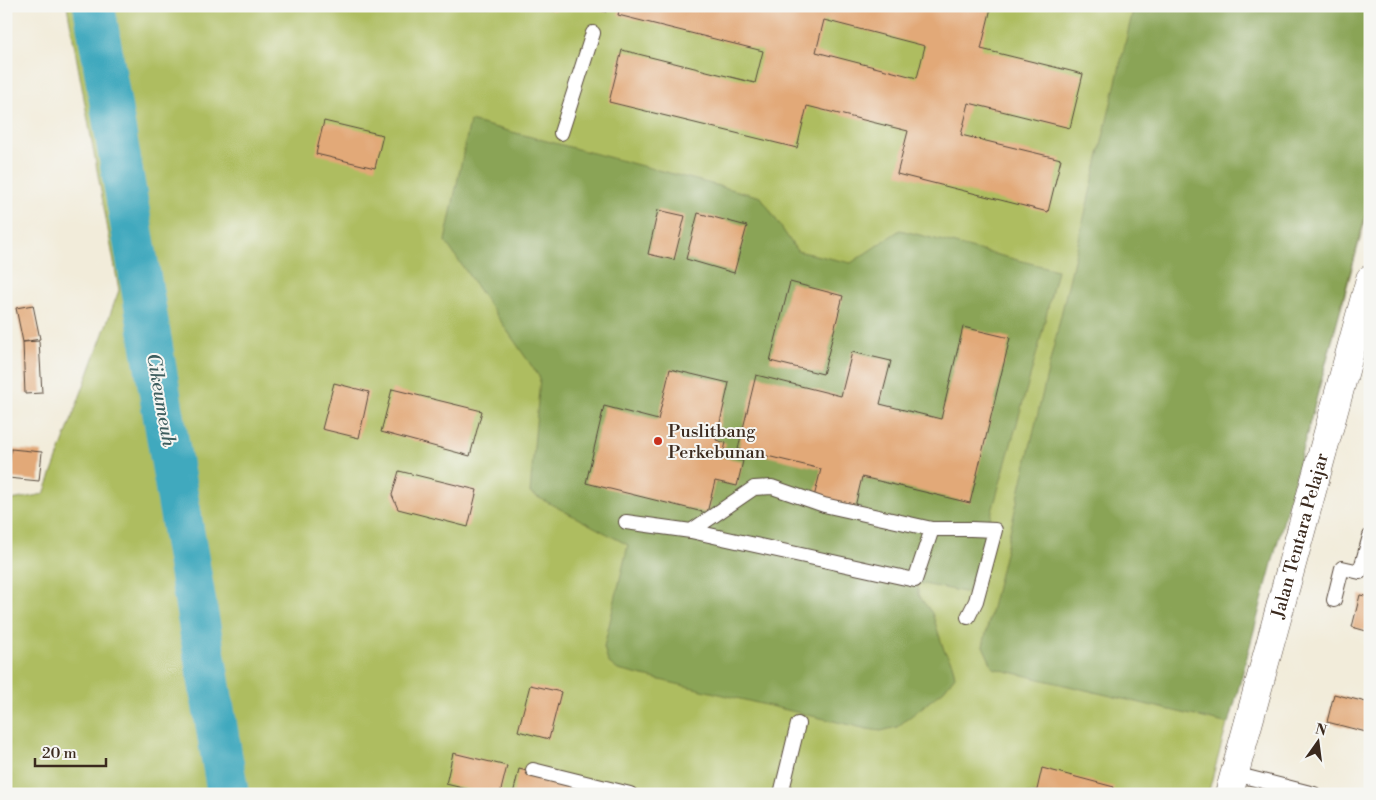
<svg xmlns="http://www.w3.org/2000/svg" width="1376" height="800" font-family="'Libre Bodoni',serif">
<style>
.green{fill:#aebd60;stroke:#74743f}
.forest{fill:#8aa456;stroke:#62673a}
.lines{fill:none;stroke-linecap:round;stroke-linejoin:round}
.river{stroke:#3fa9be;stroke-width:42}
.building{fill:#e2a978;fill-rule:evenodd}
.service-casing{stroke:#56473a;stroke-width:16}
.secondary-casing{stroke:#56473a;stroke-width:29}
.service{stroke:#fff;stroke-width:14}
.secondary{stroke:#fff;stroke-width:28}
.poi-dot{fill:#c8321e;stroke:#f6f6f2;stroke-width:2}
.labels{text-anchor:middle;dominant-baseline:central;stroke-width:4;stroke-linejoin:round;paint-order:stroke}
.poi-label{font-size:18px;fill:#3b2a1e;stroke:#f6f6f2;text-anchor:start}
.street-label{font-size:18px;fill:#3b2a1e;stroke:#f6f6f2}
.water-label{font-size:19px;font-style:italic;fill:#3d5d5e;stroke:#f6f6f2}
</style>
<rect width="100%" height="100%" fill="#f6f6f2"/>
<filter id="ink" filterUnits="userSpaceOnUse"><feTurbulence type="fractalNoise" baseFrequency=".02" numOctaves="2"/><feDisplacementMap in="SourceGraphic" scale="10" xChannelSelector="R" yChannelSelector="G"/><feConvolveMatrix kernelMatrix="1 2 1 2 8 2 1 2 1" color-interpolation-filters="sRGB"/></filter>
<filter id="wash" filterUnits="userSpaceOnUse"><feTurbulence type="fractalNoise" baseFrequency=".0096" numOctaves="4" result="noise"/><feDisplacementMap in="SourceGraphic" scale="20" xChannelSelector="R" yChannelSelector="G"/><feGaussianBlur stdDeviation="1.12" result="paint"/><feColorMatrix in="noise" values="0 0 0 0 0 0 0 0 0 0 0 0 0 0 0 0 0 1.4 0 .05"/><feComposite in="paint" operator="in"/></filter>
<g filter="url(#wash)">
<rect width="100%" height="100%" fill="#f2ecda"/>
<path class="green" d="M 67,6 L 1370,6 L 1370,203 L 1208,794 L 6,794 L 6,501 L 44,494 L 119,290 Z"/>
<path class="forest" d="M 1134,6 L 1370,6 L 1370,198 L 1229,724 L 993,668 L 983,646 Z
M 470,121 L 761,197 L 797,251 L 851,263 L 900,230 L 1057,270 L 1039,345 L 969,593 L 918,583 L 918,595 L 932,613 L 944,650 L 952,663 L 955,676 L 944,690 L 897,727 L 881,731 L 867,729 L 618,670 L 608,662 L 604,647 L 628,545 L 530,493 L 540,378 L 445,241 Z"/>
<g class="lines">
<path class="river" d="M 94,6 L 228,794"/>
</g>
<g id="blocks">
<path class="building" d="M 538,6 L 556,6 L 555,11 Z
M 586,6 L 607,6 L 606,12 Z
M 620,6 L 983,6 L 991,8 L 981,49 L 1083,74 L 1070,128 L 969,103 L 961,135 L 1061,159 L 1048,212 L 897,174 L 908,131 L 807,106 L 797,148 L 609,102 L 622,50 L 755,83 L 763,51 L 618,15 ZM 824,20 L 925,46 L 917,78 L 816,52 Z
M 324,121 L 383,135 L 375,168 L 316,154 Z
M 658,210 L 685,216 L 674,260 L 648,254 Z
M 698,213 L 747,226 L 734,273 L 686,259 Z
M 790,282 L 843,296 L 823,374 L 770,361 Z
M 33,305 L 40,339 L 23,342 L 16,308 Z
M 963,327 L 1010,338 L 970,503 L 862,477 L 854,511 L 813,501 L 821,469 L 738,449 L 756,375 L 841,396 L 852,352 L 891,361 L 880,404 L 941,419 Z
M 39,341 L 42,393 L 25,394 L 23,342 Z
M 670,369 L 729,383 L 716,440 L 726,443 L 722,457 L 743,461 L 737,486 L 715,481 L 707,513 L 586,483 L 604,406 L 658,420 Z
M 334,383 L 369,392 L 359,438 L 322,429 Z
M 392,389 L 482,411 L 470,456 L 381,432 Z
M 11,449 L 42,452 L 39,481 L 8,478 Z
M 399,471 L 477,490 L 468,527 L 398,509 L 392,495 Z
M 1360,595 L 1370,597 L 1370,632 L 1352,627 Z
M 530,685 L 561,692 L 549,739 L 518,731 Z
M 1334,694 L 1370,703 L 1370,733 L 1327,722 Z
M 453,753 L 507,766 L 500,794 L 487,794 L 446,784 Z
M 1042,768 L 1114,787 L 1112,794 L 1036,794 Z
M 519,769 L 614,793 L 614,794 L 513,794 Z"/>
</g>
</g>
<g filter="url(#ink)">
<use href="#blocks" fill-opacity="0" stroke="#56473a" stroke-width="1"/>
<g class="lines">
<g class="service-casing">
<path id="service" d="M 561,133 L 593,33
M 626,522 L 691,531 L 915,580 L 932,529 L 971,529 L 995,530 L 976,601 L 968,617
M 691,531 L 754,488 L 772,487 L 824,505 L 932,529
M 1334,600 L 1342,568 L 1360,572 L 1370,536
M 533,770 L 630,794
M 1235,774 L 1314,794
M 781,794 L 798,724"/>
</g>
<g class="secondary-casing">
<g id="secondary">
<path id="s1" d="M 1229,794 L 1370,279"/>
</g>
</g>
<use href="#service" class="service"/>
<use href="#secondary" class="secondary"/>
</g>
</g>
<circle class="poi-dot" cx="658" cy="441" r="5"/>
<g class="labels">
<g class="poi-label">
<text x="668" y="431">Puslitbang<tspan x="668" dy="21">Perkebunan</tspan></text>
</g>
<g class="street-label">
<text stroke="none"><textPath href="#s1" startOffset="268">Jalan Tentara Pelajar</textPath></text>
</g>
<g class="water-label">
<text transform="translate(161 400) rotate(80)">Cikeumeuh</text>
</g>
</g>
<rect width="1376" height="800" fill="none" stroke="#f6f6f2" stroke-width="25"/>
<g transform="translate(1318 742) rotate(14)" stroke="#f6f6f2" stroke-width="4" paint-order="stroke">
<path d="M0-4L9 19L0 12L-9 19Z" fill="#3b2a1e"/>
<text y="-8" font-size="14" font-weight="bold" text-anchor="middle" fill="#3b2a1e">N</text>
</g>
<path d="M35 758v8h71v-8" fill="none" stroke="#3b2a1e" stroke-width="2.5"/>
<text x="42" y="758" font-size="15" fill="#3b2a1e" stroke="#f6f6f2" stroke-width="4" paint-order="stroke">20 m</text>
</svg>
